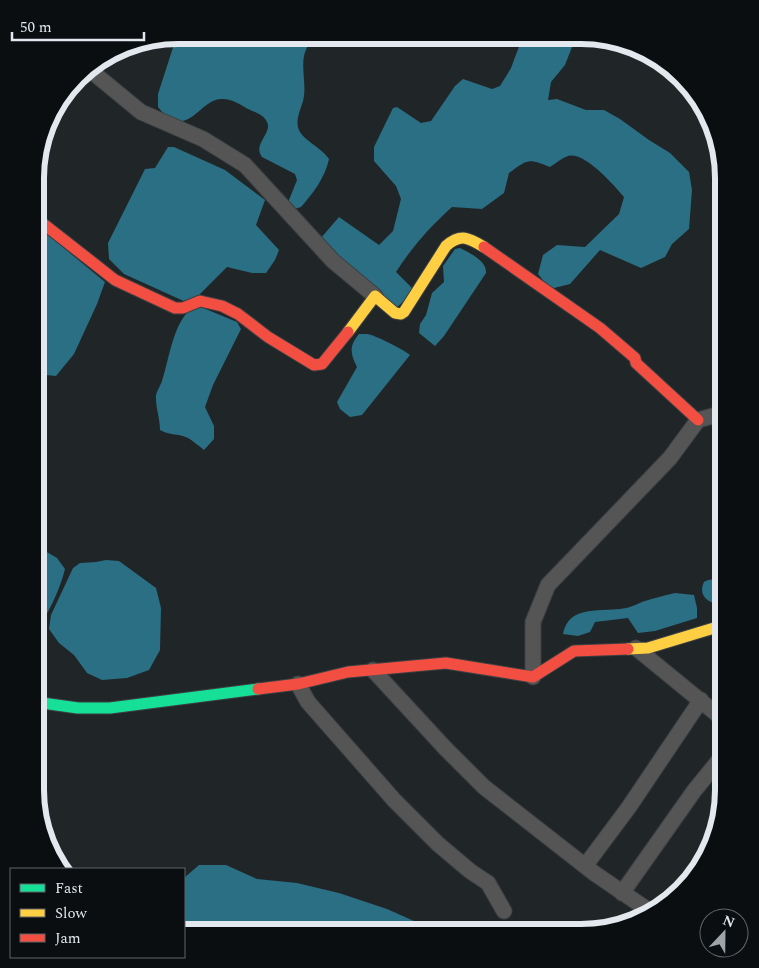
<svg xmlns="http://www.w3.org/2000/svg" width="759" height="968" font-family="Spectral,serif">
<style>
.water{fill:#2a6f84}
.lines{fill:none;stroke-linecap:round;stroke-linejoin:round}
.street-casing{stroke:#3c4043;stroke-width:17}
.fast-casing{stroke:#3c4043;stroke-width:13}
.slow-casing{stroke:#3c4043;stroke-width:13}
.jam-casing{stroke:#3c4043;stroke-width:13}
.street{stroke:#555;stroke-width:15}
.fast{stroke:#16e098;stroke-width:11}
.slow{stroke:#ffcf43;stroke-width:11}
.jam{stroke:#f24e42;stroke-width:11}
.rim{fill:none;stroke:#e2e8ed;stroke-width:6}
</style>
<rect width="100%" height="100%" fill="#202528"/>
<path class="water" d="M 177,35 L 318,35 C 314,40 308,44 306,50 C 300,62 306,82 304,96 C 303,106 294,119 299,130 C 304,141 321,147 329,159 C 325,178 313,193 301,207 L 294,209 L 289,206 L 289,200 L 297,180 L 295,174 L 262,157 C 252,144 273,133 267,122 C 264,115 255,112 248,109 C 241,105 232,99 223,99 C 199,97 188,144 158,107 L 158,94 Z
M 523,36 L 572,36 L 572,47 L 565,65 L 551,82 L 548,100 L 557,99 L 586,110 L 604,110 L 620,119 L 649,140 L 670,153 L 689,172 L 692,190 L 689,229 L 672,244 L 665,257 L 641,268 L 600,250 L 570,284 L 550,289 L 538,274 L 543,255 L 557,245 L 585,247 L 619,214 L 624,197 C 614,185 584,151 568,156 C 562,158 556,163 550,167 C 528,158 528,159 509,173 L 504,193 L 482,209 L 452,207 C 430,227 412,247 396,272 L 415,291 L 395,309 L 320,239 L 339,217 L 379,245 L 393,231 L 401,199 L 396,186 L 374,161 L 374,147 L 393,108 L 397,107 L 421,123 L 431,121 L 455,86 L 463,79 L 492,89 L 500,86 L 511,68 Z
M 168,147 L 174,147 L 225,170 L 265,200 L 256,225 L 279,250 L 275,260 L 266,273 L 252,273 L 227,267 L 198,296 L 188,303 L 124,274 L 109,259 L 108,243 L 145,169 L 155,168 Z
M 36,225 L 105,282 L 97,304 L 74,354 L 56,376 L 36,374 Z
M 460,248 C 470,253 487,261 486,273 L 444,336 L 435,346 L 419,333 L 420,324 L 426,315 L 432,293 L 444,282 L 443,266 L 455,249 Z
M 196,305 L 237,322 L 241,329 L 213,385 L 205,407 L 214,426 L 214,439 L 204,450 C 199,446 193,441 188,438 C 178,433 170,436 160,430 C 160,419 156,409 156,399 C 155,393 160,387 162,381 C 170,357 173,319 196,305 Z
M 359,334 C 360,334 367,334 367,334 C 373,334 406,351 410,355 L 362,415 L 350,417 L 340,409 L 337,402 L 357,367 C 350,353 349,346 359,334 Z
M 35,545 L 57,558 L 65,569 C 59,593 48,613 35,634 Z
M 106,560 L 119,561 L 156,588 L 161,608 L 160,650 L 149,670 L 127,678 L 102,680 L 87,673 L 74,655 L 59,643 L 49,629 L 51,615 L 73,568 L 80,563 L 96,562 Z
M 724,576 L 724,604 C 710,605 697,597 704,582 C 710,578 718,580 724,576 Z
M 675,593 L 694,595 L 697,608 L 697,618 L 655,631 L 638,633 L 628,618 L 595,622 L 590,632 L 578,636 L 563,634 C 569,603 603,613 626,608 C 632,607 639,603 645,601 C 655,598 665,595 675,593 Z
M 199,865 L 226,865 L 257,879 L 297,883 L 339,893 L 387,909 L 441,933 L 184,932 L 184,878 Z"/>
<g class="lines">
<g class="street-casing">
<path id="street" d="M 90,67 L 96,75 L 141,112 L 203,139 L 245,165 L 333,261 L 375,296
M 636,648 L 724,720
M 373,670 L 445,748 L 484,787 L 594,873 L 651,912
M 533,677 L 533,622 L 548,585 L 670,458 L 698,420 L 724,413
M 298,684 L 308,702 L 394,800 L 438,844 L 470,871 L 488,883 L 504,911
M 585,866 L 629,807 L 701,700
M 688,880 L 703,861
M 622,893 L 694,791 L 724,754"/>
</g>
<g class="fast-casing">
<path id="fast" d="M 35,702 L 78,708 L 110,708 L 258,689"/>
</g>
<g class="slow-casing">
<path id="slow" d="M 348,332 L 375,296 L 395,313 L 401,314 L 404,312 L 446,246 C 461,233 469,238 484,247
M 628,649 L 648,648 L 724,625"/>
</g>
<g class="jam-casing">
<path id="jam" d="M 36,218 L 115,280 L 175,308 L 183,308 L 200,301 L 222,306 L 238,314 L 268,337 L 314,365 L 322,364 L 348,332
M 484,247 L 600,328 L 635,358 L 636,363 L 698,420
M 258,689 L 298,684 L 348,672 L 446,663 L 533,677 L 574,651 L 628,649"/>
</g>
<use href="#street" class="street"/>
<use href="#fast" class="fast"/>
<use href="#slow" class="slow"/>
<use href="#jam" class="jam"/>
</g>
<path d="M0 0H759V968H0ZM178 44H581A134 134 0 0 1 715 178V790A134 134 0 0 1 581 924H178A134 134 0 0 1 44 790V178A134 134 0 0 1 178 44Z" fill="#0a0e11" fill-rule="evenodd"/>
<path class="rim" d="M178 44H581A134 134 0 0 1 715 178V790A134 134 0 0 1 581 924H178A134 134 0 0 1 44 790V178A134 134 0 0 1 178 44Z"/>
<rect x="10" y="868" width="175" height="90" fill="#0a0e11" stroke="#606569"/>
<rect x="20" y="884" width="25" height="8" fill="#16e098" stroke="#606569"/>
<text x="55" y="893" font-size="15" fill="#e2e8ed">Fast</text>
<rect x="20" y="909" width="25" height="8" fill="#ffcf43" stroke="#606569"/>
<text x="55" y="918" font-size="15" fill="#e2e8ed">Slow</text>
<rect x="20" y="934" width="25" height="8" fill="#f24e42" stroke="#606569"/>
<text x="55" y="943" font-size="15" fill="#e2e8ed">Jam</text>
<g transform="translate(724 933) rotate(22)"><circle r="24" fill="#0a0e11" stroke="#606569"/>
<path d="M0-4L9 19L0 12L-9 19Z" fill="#9ea4a8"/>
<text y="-8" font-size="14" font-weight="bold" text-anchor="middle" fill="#e2e8ed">N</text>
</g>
<path d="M12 32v8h132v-8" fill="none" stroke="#e2e8ed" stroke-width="2.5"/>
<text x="20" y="32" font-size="15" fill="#e2e8ed" stroke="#0a0e11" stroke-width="4" paint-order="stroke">50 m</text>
</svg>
